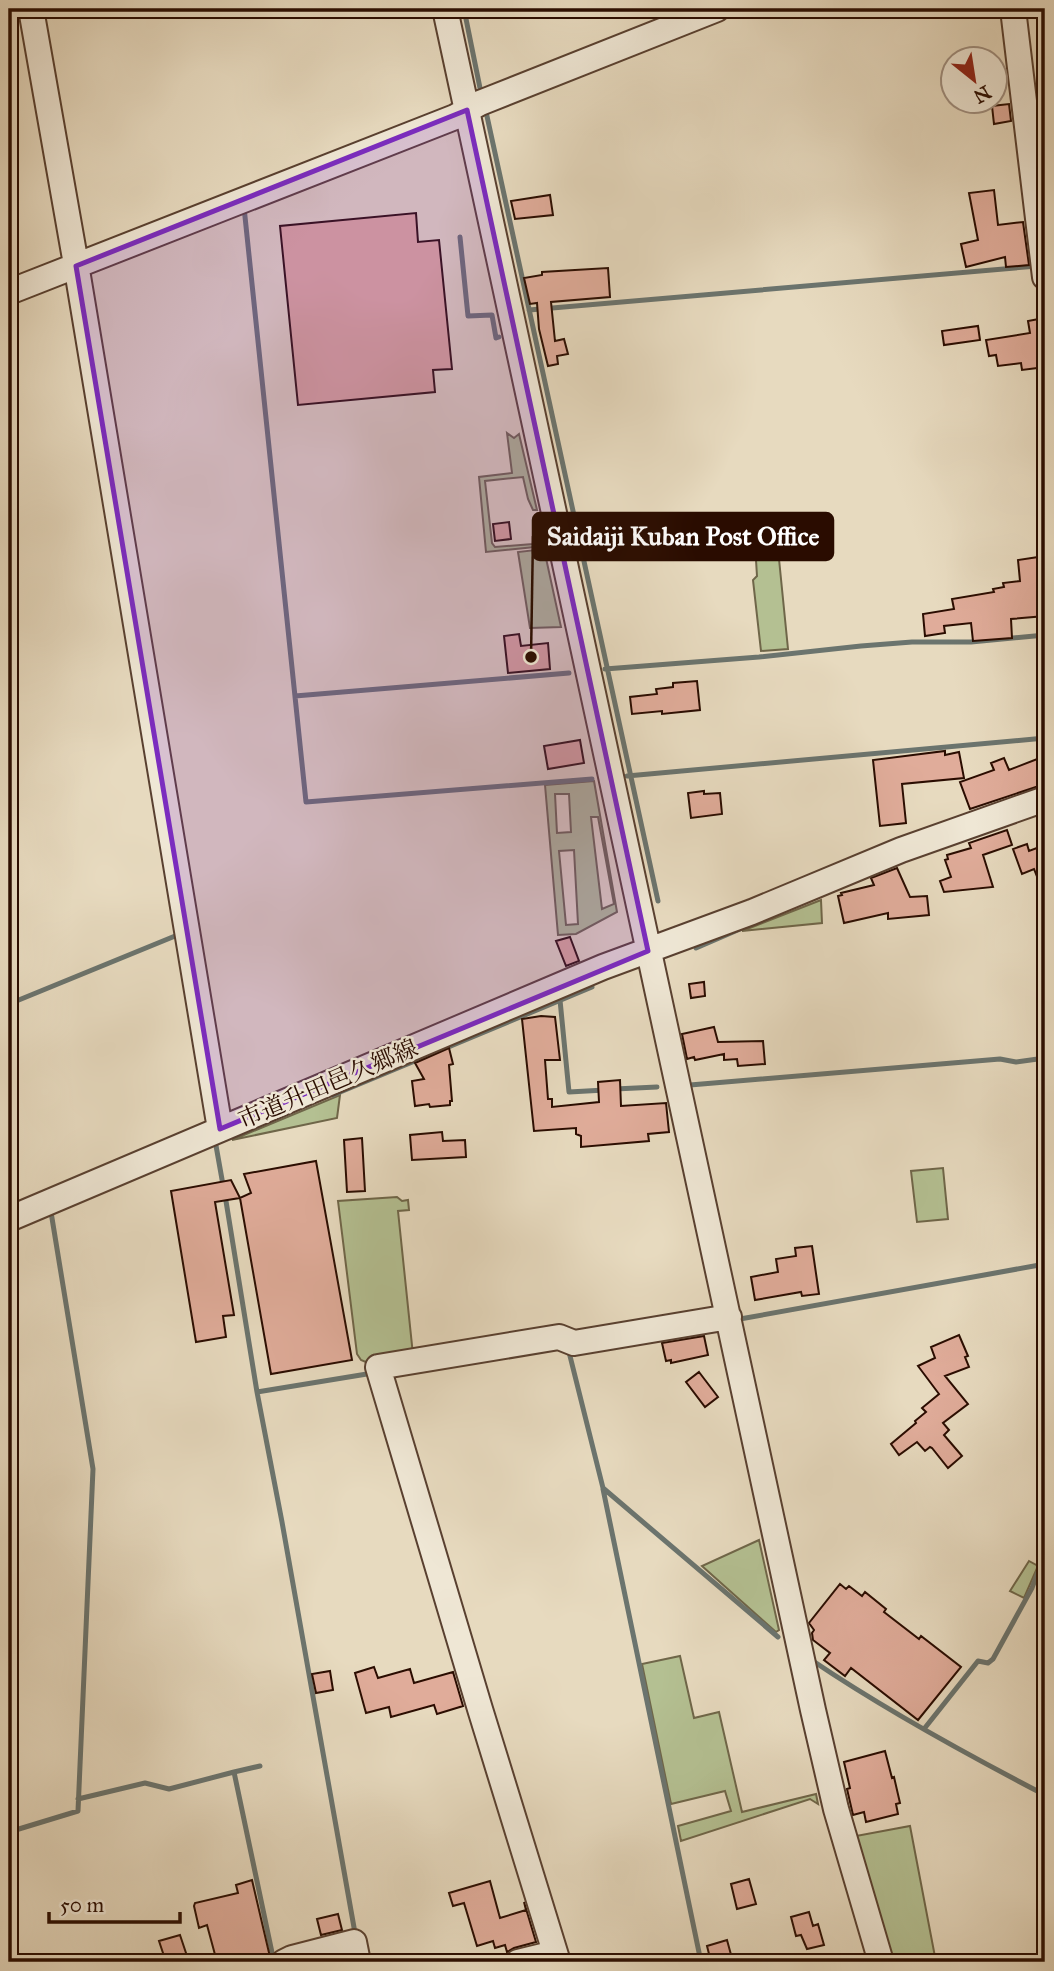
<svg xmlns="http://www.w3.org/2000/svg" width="1054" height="1971" font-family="'IM FELL Great Primer','Noto Serif JP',serif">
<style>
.green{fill:#b4c092;stroke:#6f6649;stroke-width:2;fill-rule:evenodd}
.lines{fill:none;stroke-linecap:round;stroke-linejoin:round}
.stream{stroke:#6b746e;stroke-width:5}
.building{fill:#e0ac9a;stroke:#2a0c00;stroke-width:2}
.minor-casing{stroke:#594030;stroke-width:28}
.minor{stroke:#efe7d5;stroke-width:24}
.marked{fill:#7b2cbf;fill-opacity:0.2;stroke:#7b2cbf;stroke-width:5;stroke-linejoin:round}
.labels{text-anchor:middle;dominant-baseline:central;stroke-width:5;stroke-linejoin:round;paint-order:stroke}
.street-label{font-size:24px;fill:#2a0c00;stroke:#efe7d5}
.leader{fill:none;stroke:#2a0c00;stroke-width:2.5}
.callout-dot{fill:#2a0c00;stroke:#efe7d5;stroke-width:2.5}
.callout{fill:#2a0c00;stroke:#2a0c00;stroke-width:2.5}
.callout-label{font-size:26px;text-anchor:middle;font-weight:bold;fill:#fff}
</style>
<rect width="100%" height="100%" fill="#e7dabf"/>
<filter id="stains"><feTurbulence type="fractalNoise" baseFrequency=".00286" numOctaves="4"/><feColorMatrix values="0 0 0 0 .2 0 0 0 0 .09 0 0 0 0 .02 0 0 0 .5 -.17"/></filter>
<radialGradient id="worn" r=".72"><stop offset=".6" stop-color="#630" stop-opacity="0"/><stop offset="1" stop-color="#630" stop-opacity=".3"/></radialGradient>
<path class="green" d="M 507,433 L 514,438 L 519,434 L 537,510 L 533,510 L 528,499 L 523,477 L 485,481 L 492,543 L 495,547 L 533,544 L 536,526 L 540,527 L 544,546 L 486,552 L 479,477 L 512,473 Z
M 544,549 L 561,627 L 530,628 L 518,552 Z
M 779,559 L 788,649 L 761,651 L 753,580 L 757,576 L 756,560 Z
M 594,781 L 617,912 L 576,934 L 558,935 L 545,785 ZM 555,794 L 569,794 L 571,832 L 557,833 ZM 591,817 L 598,817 L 614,904 L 602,909 ZM 574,850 L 578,924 L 566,925 L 559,851 Z
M 821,900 L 822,923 L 742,931 Z
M 340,1095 L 337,1118 L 232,1140 Z
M 943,1168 L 948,1219 L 917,1222 L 911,1171 Z
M 397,1197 L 402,1201 L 408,1200 L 409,1210 L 398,1211 L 413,1355 L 368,1363 L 361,1360 L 357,1354 L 338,1201 Z
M 759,1540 L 779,1630 L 776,1632 L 702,1566 Z
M 1029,1561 L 1038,1566 L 1024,1598 L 1010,1591 Z
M 680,1656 L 694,1718 L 719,1712 L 742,1812 L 816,1794 L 818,1804 L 810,1799 L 681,1841 L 678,1826 L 731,1811 L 725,1791 L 671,1804 L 642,1664 Z
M 910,1826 L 936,1962 L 891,1962 L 856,1836 Z"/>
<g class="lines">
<path class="stream" d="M 464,9 L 480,88
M 721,18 L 744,9
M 485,107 L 658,901
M 244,207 L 306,802 L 592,779
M 460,237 L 468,316 L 492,315 L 496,338 L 499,337
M 529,310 L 1037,266
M 605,669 L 759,657 L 861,646 L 912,642 L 971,642 L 1045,635
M 295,696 L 569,673
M 627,776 L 1045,738
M 696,948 L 740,929
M 560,1000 L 569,1092 L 605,1090
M 9,1004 L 180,934
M 690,1085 L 1000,1059 L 1016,1062 L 1045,1058
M 615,1089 L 657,1087
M 333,1095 L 592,987
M 215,1140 L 223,1185
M 225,1195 L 257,1392 L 282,1522 L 355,1933
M 740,1319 L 1045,1264
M 568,1348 L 603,1488 L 778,1637
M 257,1392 L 373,1373
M 603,1489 L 701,1962
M 813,1661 C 887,1711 966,1754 1045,1795
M 924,1729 L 978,1661 L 988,1663 L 993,1659 L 1032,1588 L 1045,1553
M 234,1772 L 260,1766
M 78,1799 L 145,1783 L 169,1789 L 234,1772 L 274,1962
M 9,1832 L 78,1811 L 93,1469 L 51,1212"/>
</g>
<path class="building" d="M 1009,104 L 1011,121 L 994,124 L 992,106 Z
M 994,190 L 998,225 L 1023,222 L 1029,265 L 1006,267 L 1005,257 L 966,267 L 961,244 L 978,240 L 969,193 Z
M 550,195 L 553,215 L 515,219 L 511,201 Z
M 416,213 L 418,242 L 439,240 L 452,369 L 433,370 L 435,392 L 298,405 L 280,226 Z
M 608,268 L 610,297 L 551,302 L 555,341 L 564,339 L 568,354 L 557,356 L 558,364 L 548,366 L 539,329 L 537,303 L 530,304 L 524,278 L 542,275 L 542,272 Z
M 1044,318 L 1045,367 L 1022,370 L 1021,363 L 998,366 L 996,355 L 989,356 L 986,340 L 1030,333 L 1028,321 Z
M 978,326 L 980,340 L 944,345 L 942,331 Z
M 509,522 L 511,539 L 495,541 L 493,524 Z
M 1045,556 L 1045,616 L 1011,619 L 1012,638 L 973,641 L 971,623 L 944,626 L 945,633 L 925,636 L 923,614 L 954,609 L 952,599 L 994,592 L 993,589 L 1004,587 L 1003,583 L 1020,581 L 1018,560 Z
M 519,634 L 521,646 L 548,643 L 550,669 L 508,673 L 504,636 Z
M 697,681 L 700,710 L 662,714 L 662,711 L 632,714 L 630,697 L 657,694 L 656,689 L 673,687 L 673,683 Z
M 580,740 L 584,763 L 548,769 L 544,746 Z
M 945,751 L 945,755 L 959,752 L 964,778 L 902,784 L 906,823 L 880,826 L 873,760 Z
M 1045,756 L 1045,784 L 970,809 L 960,782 L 994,770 L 991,763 L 1004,758 L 1009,770 Z
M 704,791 L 704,794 L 720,793 L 722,814 L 691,818 L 688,793 Z
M 1007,830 L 1012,845 L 983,855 L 993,887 L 944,892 L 940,881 L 951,877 L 945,860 L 948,859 L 947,855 L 971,848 L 969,843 Z
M 1027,844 L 1029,851 L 1045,845 L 1045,897 L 1034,869 L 1022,874 L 1013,849 Z
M 897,868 L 910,897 L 927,896 L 929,915 L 888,919 L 888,913 L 844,923 L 838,896 L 842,895 L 841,893 L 874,885 L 871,878 Z
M 570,937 L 579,961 L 566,966 L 556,941 Z
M 704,982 L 705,996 L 691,998 L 689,984 Z
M 541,1016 L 555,1017 L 560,1060 L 545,1060 L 548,1099 L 552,1099 L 552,1107 L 599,1102 L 598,1082 L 620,1080 L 621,1106 L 666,1103 L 669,1132 L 648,1134 L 649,1141 L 581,1147 L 581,1136 L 576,1134 L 576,1128 L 534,1131 L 522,1019 Z
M 714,1027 L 718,1042 L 763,1041 L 765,1064 L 738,1066 L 737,1059 L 724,1060 L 724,1054 L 695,1060 L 694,1057 L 687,1059 L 682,1034 Z
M 449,1048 L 453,1064 L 449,1065 L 452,1101 L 450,1101 L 450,1105 L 430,1107 L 429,1104 L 415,1106 L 412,1081 L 424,1079 L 415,1063 Z
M 442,1132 L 443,1141 L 465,1140 L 466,1157 L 412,1160 L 410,1135 Z
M 362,1138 L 365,1191 L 347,1192 L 344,1140 Z
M 316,1161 L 352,1360 L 271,1374 L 240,1198 L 215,1202 L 234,1315 L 223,1316 L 226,1337 L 196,1342 L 171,1191 L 231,1180 L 240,1198 L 251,1193 L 244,1174 Z
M 812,1246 L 819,1294 L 802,1296 L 801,1292 L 755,1300 L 751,1277 L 778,1272 L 776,1259 L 796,1256 L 795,1248 Z
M 959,1335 L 968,1356 L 965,1357 L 969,1367 L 945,1376 L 968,1404 L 943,1423 L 949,1430 L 944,1435 L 962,1456 L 948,1468 L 932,1448 L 930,1447 L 925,1451 L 917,1442 L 899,1455 L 891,1444 L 916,1423 L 915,1421 L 926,1412 L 922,1408 L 939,1394 L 918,1366 L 935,1358 L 931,1347 Z
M 704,1336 L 708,1355 L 671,1363 L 671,1360 L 666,1361 L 662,1343 Z
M 699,1372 L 718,1397 L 705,1407 L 686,1382 Z
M 840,1584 L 846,1589 L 849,1586 L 862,1596 L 865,1592 L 886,1609 L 884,1612 L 919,1639 L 921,1636 L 961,1667 L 918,1720 L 851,1668 L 845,1676 L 824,1660 L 830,1653 L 813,1640 L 812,1633 L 814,1630 L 809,1623 Z
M 374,1667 L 378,1678 L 410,1669 L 414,1683 L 453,1672 L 463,1706 L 437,1714 L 434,1705 L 391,1717 L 389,1707 L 366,1713 L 355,1673 Z
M 330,1671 L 333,1690 L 316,1693 L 312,1674 Z
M 885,1751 L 892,1778 L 894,1777 L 900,1803 L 896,1804 L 898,1814 L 866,1822 L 864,1812 L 853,1815 L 847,1789 L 850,1788 L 844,1762 Z
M 749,1879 L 756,1904 L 737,1909 L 731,1884 Z
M 252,1880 L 270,1957 L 269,1962 L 217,1962 L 207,1925 L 199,1928 L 194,1906 L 195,1903 L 238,1893 L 236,1885 Z
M 490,1881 L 500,1918 L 526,1910 L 524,1902 L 536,1942 L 514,1948 L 507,1952 L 505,1945 L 495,1948 L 493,1941 L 477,1946 L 464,1903 L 453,1906 L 449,1893 Z
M 809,1912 L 813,1926 L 818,1924 L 824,1945 L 807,1949 L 801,1935 L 796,1936 L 791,1917 Z
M 338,1914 L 342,1930 L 321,1935 L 317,1919 Z
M 180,1935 L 189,1962 L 166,1962 L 159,1941 Z
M 727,1940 L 733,1962 L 711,1962 L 707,1946 Z"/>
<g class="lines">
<g class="minor-casing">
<path id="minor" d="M 31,9 L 77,270 L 220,1129
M 445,9 L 813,1710 L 836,1809 L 881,1962
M 1013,9 L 1045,277
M 9,292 L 455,117 L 480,103 L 717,9
M 9,1219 L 603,967 L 752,912 L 901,850 L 1045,799
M 284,1962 L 292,1958 L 354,1942 L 358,1962
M 518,1962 L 555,1953
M 558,1962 L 480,1709 L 378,1367 L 559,1337 L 574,1343 L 729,1317"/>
</g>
<use href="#minor" class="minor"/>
</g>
<path class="marked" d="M 467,110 L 648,951 L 220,1129 L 76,266 Z"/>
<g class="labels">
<g class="street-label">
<text transform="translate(328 1084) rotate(-23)">市道升田邑久郷線</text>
</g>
</g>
<path class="leader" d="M531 657L533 536"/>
<circle class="callout-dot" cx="531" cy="657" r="7"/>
<rect class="callout" x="533" y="513" width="300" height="47" rx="7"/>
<g class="callout-label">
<text x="683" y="545">Saidaiji Kuban Post Office</text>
</g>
<rect width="1054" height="1971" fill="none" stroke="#e7dabf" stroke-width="35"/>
<rect x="10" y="10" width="1033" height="1950" fill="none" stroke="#2a0c00" stroke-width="3.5"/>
<rect x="18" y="18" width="1019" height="1936" fill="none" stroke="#2a0c00" stroke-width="2"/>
<g transform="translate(974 80) rotate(150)"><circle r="33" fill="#efe7d5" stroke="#a08f80" stroke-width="2"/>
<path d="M0-5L12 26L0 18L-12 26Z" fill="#8f2418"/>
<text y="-10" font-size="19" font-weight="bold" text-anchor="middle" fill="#2a0c00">N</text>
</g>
<path d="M49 1912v10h131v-10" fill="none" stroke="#2a0c00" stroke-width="3.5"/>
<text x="60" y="1912" font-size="21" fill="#2a0c00" stroke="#efe7d5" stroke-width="5" paint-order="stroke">50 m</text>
<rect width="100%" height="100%" filter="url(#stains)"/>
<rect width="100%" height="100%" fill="url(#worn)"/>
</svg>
